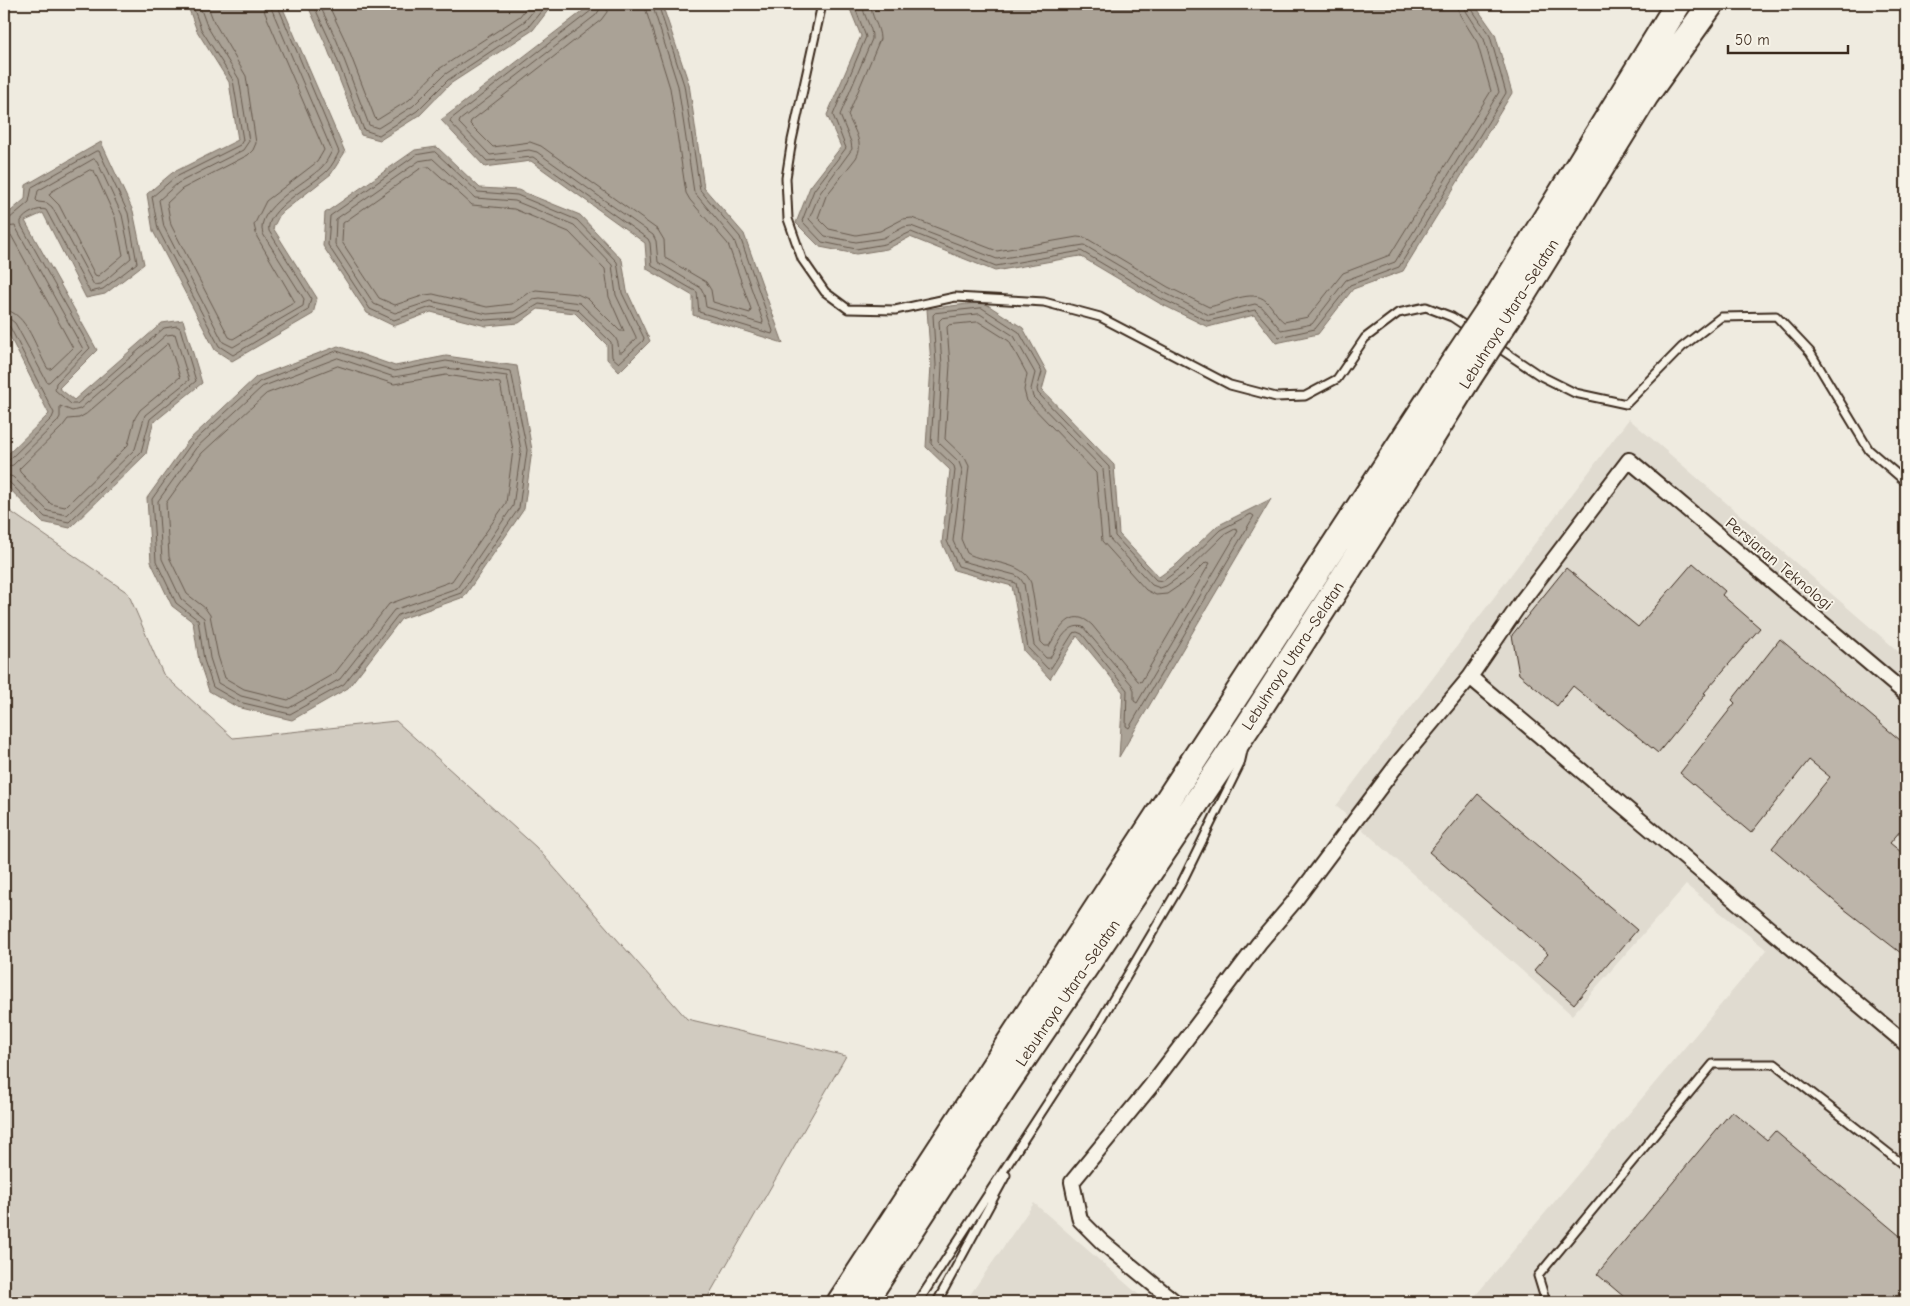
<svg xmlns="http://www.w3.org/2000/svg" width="1910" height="1306" font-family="'Comic Neue',sans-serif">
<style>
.built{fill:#e0dbd0}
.green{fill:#d1cbc0;stroke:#867a6f}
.water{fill:#aaa296;stroke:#7e7266}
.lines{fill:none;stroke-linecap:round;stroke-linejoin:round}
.shore{stroke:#675a4e;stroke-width:1}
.building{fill:#bdb5aa;stroke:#3b2a1e}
.lane-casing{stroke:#3b2a1e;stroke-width:11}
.street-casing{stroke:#3b2a1e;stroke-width:18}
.highway-casing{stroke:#3b2a1e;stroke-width:29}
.lane{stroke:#f7f3e8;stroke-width:7}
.street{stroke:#f7f3e8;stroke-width:14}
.highway{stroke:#f7f3e8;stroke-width:25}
.highway-bridge-casing{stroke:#3b2a1e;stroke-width:29;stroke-linecap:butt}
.highway-bridge{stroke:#f7f3e8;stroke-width:25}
.labels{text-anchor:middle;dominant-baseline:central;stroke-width:4;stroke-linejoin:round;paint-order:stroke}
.street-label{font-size:16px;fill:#3b2a1e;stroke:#f7f3e8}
</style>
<rect width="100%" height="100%" fill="#efebe0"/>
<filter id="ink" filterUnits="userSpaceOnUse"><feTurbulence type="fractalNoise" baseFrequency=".02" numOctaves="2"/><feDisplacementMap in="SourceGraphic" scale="10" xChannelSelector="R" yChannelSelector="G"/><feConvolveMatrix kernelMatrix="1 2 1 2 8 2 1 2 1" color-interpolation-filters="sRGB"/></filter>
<g filter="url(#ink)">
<path class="built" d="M 1629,419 L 1906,658 L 1906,1302 L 1470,1302 L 1767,950 L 1686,885 L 1572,1015 L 1336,806 Z
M 1034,1203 L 1147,1302 L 965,1302 Z"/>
<path class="green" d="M 4,507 L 128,593 L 163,674 L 233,738 L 396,721 L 536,847 L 687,1019 L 846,1056 L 705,1302 L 4,1302 Z"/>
<path class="water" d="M 187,4 L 281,4 L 345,152 L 331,174 L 280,214 L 273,228 L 317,298 L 313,314 L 232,361 L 215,350 L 153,231 L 147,194 L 172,173 L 238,140 L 229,82 L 197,31 Z
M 307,4 L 553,4 L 533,30 L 450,84 L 420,115 L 380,140 L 361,135 L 326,45 Z
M 592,4 L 662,4 L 689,84 L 704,188 L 744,234 L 783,343 L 693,315 L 693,296 L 647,269 L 645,243 L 531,161 L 485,167 L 441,120 Z
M 853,4 L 1474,4 L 1495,34 L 1512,93 L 1403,271 L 1353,289 L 1318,334 L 1276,343 L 1254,315 L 1208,327 L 1159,303 L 1080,256 L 995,271 L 910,237 L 887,249 L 856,254 L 820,247 L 796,223 L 810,187 L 841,147 L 827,115 L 861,36 L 850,9 Z
M 101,142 L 133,211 L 144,264 L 105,294 L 86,298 L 43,213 L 25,221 L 97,350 L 59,388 L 74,400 L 162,323 L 183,320 L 202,383 L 153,423 L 146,454 L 70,528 L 42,522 L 4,483 L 4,458 L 49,414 L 4,325 L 4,217 L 25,199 L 26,185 Z
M 437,147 L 480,188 L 518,190 L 580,215 L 622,260 L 627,291 L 650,341 L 619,372 L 607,359 L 607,345 L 575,313 L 538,309 L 519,323 L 486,326 L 431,312 L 394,326 L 367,313 L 323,246 L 325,213 L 415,150 Z
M 983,302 L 1023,328 L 1047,372 L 1042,390 L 1114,465 L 1119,534 L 1159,577 L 1177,564 L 1217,526 L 1271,499 L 1119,757 L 1123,692 L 1077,636 L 1050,679 L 1024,651 L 1012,586 L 954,570 L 942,543 L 950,470 L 926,447 L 931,365 L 927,309 Z
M 338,346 L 395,366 L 446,356 L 517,366 L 532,450 L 524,509 L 464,597 L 401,619 L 348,688 L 292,720 L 237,707 L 209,691 L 199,661 L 193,622 L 172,606 L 151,562 L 147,498 L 188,441 L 256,377 Z"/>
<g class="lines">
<path class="shore" d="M 192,4 L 201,29 L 233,80 L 243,140 L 240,145 L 174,178 L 152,197 L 158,229 L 219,346 L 233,355 L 308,310 L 311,298 L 269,231 C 264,210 313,185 327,171 C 332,166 336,158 339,152 L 277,4
M 199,4 L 207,26 L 239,79 L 249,141 L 243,150 L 178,183 L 159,200 L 164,227 L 223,342 L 233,347 L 303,306 L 304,299 L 263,234 C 254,208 306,183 322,167 C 326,163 329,156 332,151 L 272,10 L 271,4
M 207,4 L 214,22 L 246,76 L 256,143 L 253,150 L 248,155 L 182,189 L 167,203 L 171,225 L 229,337 L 233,339 L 295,302 L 257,237 L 254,225 L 266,201 L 317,162 L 324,150 L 265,13 L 263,4
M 313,4 L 331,43 L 364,130 L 379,135 L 417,111 L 448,80 L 529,26 L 547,4
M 319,4 L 337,41 L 369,125 L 378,128 L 413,106 L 444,75 L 525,21 L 539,4
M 328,4 L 344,38 L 375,118 L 377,120 L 409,100 L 439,69 L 520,16 L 529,4
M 594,4 L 592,10 L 451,119 L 450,122 L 487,161 L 533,157 L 648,239 L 650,243 L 652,266 L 697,292 L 699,312 L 772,334 L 773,331 L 740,237 L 700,190 L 684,85 L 658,4
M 600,4 L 600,9 L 596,15 L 460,120 L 459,123 L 490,155 L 529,150 L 537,152 L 653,235 L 656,241 L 658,262 L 701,288 L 704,294 L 706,307 L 762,324 L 763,321 L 734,240 L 694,192 L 678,86 L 652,4
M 608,4 L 607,12 L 601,20 L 471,121 L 470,124 L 493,147 L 530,142 L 541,146 L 658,230 L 664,240 L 665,258 L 706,282 L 711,290 L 713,302 L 750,313 L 751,309 L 728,244 L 690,200 L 686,193 L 670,88 L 644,4
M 857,4 L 856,10 L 866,37 L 833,115 L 846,148 L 814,190 L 802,221 L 822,242 L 856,249 L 885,244 L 911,232 L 996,266 L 1081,251 L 1162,299 L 1208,321 L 1255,310 L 1279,337 L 1315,329 L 1350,285 L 1399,267 L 1506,93 L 1490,36 L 1471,8 L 1471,4
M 863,4 C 862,16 873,26 872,39 L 840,115 L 851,142 L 852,149 L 820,193 L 809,219 L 825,236 L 856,242 L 883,238 L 904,227 L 911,226 L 997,259 L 1084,245 L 1165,293 L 1209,315 L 1255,304 L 1262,307 L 1281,330 L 1312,324 L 1346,280 L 1395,262 L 1499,92 L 1484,39 L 1466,11 L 1464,4
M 871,4 C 870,16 880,26 880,39 L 848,115 C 853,129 865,143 856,158 L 826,196 L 818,218 L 829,229 L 856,235 L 880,231 L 903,219 L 912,218 L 997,251 L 1077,237 L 1086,238 L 1168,287 L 1209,307 C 1225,304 1252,288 1266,301 C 1273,307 1277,317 1284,322 L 1308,317 L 1343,273 L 1390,255 L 1491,91 L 1477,42 L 1460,15 L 1457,4
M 435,152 L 478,192 L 517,195 L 577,220 L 617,262 L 622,293 L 644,338 L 643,341 L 619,363 L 612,357 L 611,342 L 577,309 L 539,304 L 516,318 L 486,320 L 431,307 L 394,320 L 370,309 L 328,245 L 330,216 L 416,155 Z
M 94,159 L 97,161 L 122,215 L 131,258 L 101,284 L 94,285 L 52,207 L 47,203 L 38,202 L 36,200 L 38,191 Z
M 433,159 L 475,198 L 515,201 L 574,225 L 612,265 L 616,295 L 636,337 L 636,339 L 622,352 L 619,352 L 618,343 L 615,337 L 580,303 L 540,298 L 533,299 L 514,312 L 487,314 L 431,301 L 395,313 L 374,304 L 335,244 L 336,219 L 419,161 Z
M 430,167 L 472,205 L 514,209 L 569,232 L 605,269 L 609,297 L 624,331 L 620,331 L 588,299 L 577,294 L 536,290 L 528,293 L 512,304 L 487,307 L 433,294 L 425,295 L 395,305 L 379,298 L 342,242 L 343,223 L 421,168 Z
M 90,170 L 94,171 L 115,217 L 123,255 L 98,276 L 95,275 L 59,205 L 49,195 L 51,192 Z
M 4,221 L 9,219 L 29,202 L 32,187 L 96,151 L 99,151 L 128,213 L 137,263 L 103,289 L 90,292 L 46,210 C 39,207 25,214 21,221 L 21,225 L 90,348 L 56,383 L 55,390 L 71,404 L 77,404 L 164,328 L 177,326 L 180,328 L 196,381 L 150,419 L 141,452 L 69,522 L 45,517 L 9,482 L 4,480
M 4,227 L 15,226 L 83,349 L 49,382 L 47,382 L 15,323 L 10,319 L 4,318
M 4,234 L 11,235 L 73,348 L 51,369 L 48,369 C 37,352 27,311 4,310
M 982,308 L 1019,332 L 1042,372 L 1037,389 L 1038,393 L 1109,467 L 1115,536 L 1156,580 L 1163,581 L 1181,568 L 1220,530 L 1251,514 L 1254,516 L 1129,728 L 1126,726 L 1127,690 L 1082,634 L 1077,632 L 1073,633 L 1051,668 L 1048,669 L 1028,648 L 1016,583 L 958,566 L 947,541 L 955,470 L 954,466 L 931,444 L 936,365 L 933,315 L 935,313 Z
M 980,314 L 1014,336 L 1035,373 L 1031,389 L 1033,397 L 1103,469 L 1109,538 L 1152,585 L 1160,588 L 1166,586 L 1185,573 L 1224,535 L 1235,529 L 1238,531 L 1137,703 L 1134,701 L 1134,691 L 1132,685 L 1083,627 C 1066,622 1057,646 1050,658 L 1046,658 L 1034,645 L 1024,584 L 1020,578 L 1015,575 L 962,561 L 953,541 L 962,470 L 959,462 L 938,442 L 942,365 L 939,321 L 942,318 Z
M 979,322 L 1009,341 L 1027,374 L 1024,390 L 1027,401 L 1096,473 L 1102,541 L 1146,590 L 1156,595 L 1167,594 L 1189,579 L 1206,562 L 1210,563 L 1141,682 L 1138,681 L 1092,625 C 1071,605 1059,630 1049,646 L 1045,646 L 1041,642 L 1031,583 C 1023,560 985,564 967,553 L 961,539 L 969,466 L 965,458 L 945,439 L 950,365 L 947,327 L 949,325 Z
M 4,324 L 10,327 L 54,413 L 52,418 L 9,460 L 4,461
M 169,343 L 180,377 L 140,410 L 135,418 L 128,445 L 65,507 L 51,504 L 20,472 L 19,469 L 62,427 L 68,419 L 79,418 L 86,414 Z
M 337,351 L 395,371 L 446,361 L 511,371 L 527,450 L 519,508 L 461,593 L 398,615 L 344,684 L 290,714 L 239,702 L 213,687 L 204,660 L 198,620 L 176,603 L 156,561 L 152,499 L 191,444 L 259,382 Z
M 338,358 L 394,377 L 446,368 L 507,376 L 521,450 L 513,506 L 457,588 L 394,610 L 340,679 L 289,708 L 241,696 L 218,683 L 210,658 L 204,618 L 181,599 L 162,559 L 158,501 L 196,448 L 262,387 Z
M 338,366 L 394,384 L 446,375 L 500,383 L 513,450 L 506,503 L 452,581 L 389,604 L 335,673 L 288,700 L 244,689 L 225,678 L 218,656 L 210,615 L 205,608 L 187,594 L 169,557 L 166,503 L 202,453 L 266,394 Z
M 4,468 L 13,465 L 57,422 L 60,417 L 60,406 L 72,411 L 80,409 L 166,335 L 175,334 L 189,380 L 145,415 L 135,449 L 67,515 L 48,511 L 13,477 L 4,474"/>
</g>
<path class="building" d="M 1693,563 L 1725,591 L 1722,595 L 1760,628 L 1704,693 L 1706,694 L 1658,753 L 1611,715 L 1610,716 L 1573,686 L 1557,706 L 1519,674 L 1512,635 L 1566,568 L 1638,627 Z
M 1780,639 L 1906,745 L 1906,824 L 1890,843 L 1906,856 L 1906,957 L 1839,905 L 1772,848 L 1830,777 L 1809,760 L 1751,833 L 1680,773 L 1735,703 L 1732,700 Z
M 1478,794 L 1637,930 L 1574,1004 L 1534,970 L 1548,954 L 1429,852 Z
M 1732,1111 L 1767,1140 L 1775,1131 L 1906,1241 L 1906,1302 L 1630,1302 L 1597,1274 Z"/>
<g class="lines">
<g class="lane-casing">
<path id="lane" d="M 822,4 L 792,140 L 786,178 L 788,219 L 802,259 L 825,292 L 848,309 L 895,310 L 955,297 L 1044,302 L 1100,317 L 1230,385 L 1276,397 L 1305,396 L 1337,379 L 1365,338 L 1398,313 L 1426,307 L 1452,317 L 1470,329
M 1496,346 L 1539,375 L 1575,393 L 1626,404 L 1682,347 L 1721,317 L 1776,316 L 1810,352 L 1869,450 L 1906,482
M 918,1302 L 1095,1030 L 1180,886 L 1240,764 L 1243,751
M 937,1302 L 1006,1175
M 1546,1302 L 1538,1276 L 1713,1064 L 1775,1064 L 1906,1167"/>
</g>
<g class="street-casing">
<path id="street" d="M 1470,677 L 1906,1044
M 1175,1302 L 1102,1242 L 1080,1220 L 1072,1182 L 1150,1087 L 1259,943 L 1293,903 L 1399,762 L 1470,677 L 1522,601 L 1629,460 L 1906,694"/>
</g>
<g class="highway-casing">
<path id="highway" d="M 1498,296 L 1678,4
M 1515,307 L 1646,95 L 1711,4
M 840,1302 L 1452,365
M 864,1302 L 1005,1086 L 1248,726 L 1370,536 L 1469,377"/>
</g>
<use href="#lane" class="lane"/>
<use href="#street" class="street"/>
<use href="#highway" class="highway"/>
<g class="highway-bridge-casing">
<path id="highway-bridge" d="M 1452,365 L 1498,296
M 1469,377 L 1515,307"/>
</g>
<use href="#highway-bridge" class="highway-bridge"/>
</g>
</g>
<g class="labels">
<g class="street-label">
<text transform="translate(1509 314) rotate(-58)">Lebuhraya Utara–Selatan</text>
<text transform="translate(1779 564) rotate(40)">Persiaran Teknologi</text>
<text transform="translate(1293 656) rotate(-57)">Lebuhraya Utara–Selatan</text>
<text transform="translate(1068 993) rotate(-56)">Lebuhraya Utara–Selatan</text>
</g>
</g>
<rect width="1910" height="1306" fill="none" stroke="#f7f3e8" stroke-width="20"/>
<rect x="10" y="10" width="1890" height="1286" fill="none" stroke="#3b2a1e" stroke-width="2" filter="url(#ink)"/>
<path d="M1728 45v8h120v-8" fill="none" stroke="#3b2a1e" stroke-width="2.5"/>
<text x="1735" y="45" font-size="15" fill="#3b2a1e" stroke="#f7f3e8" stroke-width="4" paint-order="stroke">50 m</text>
</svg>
